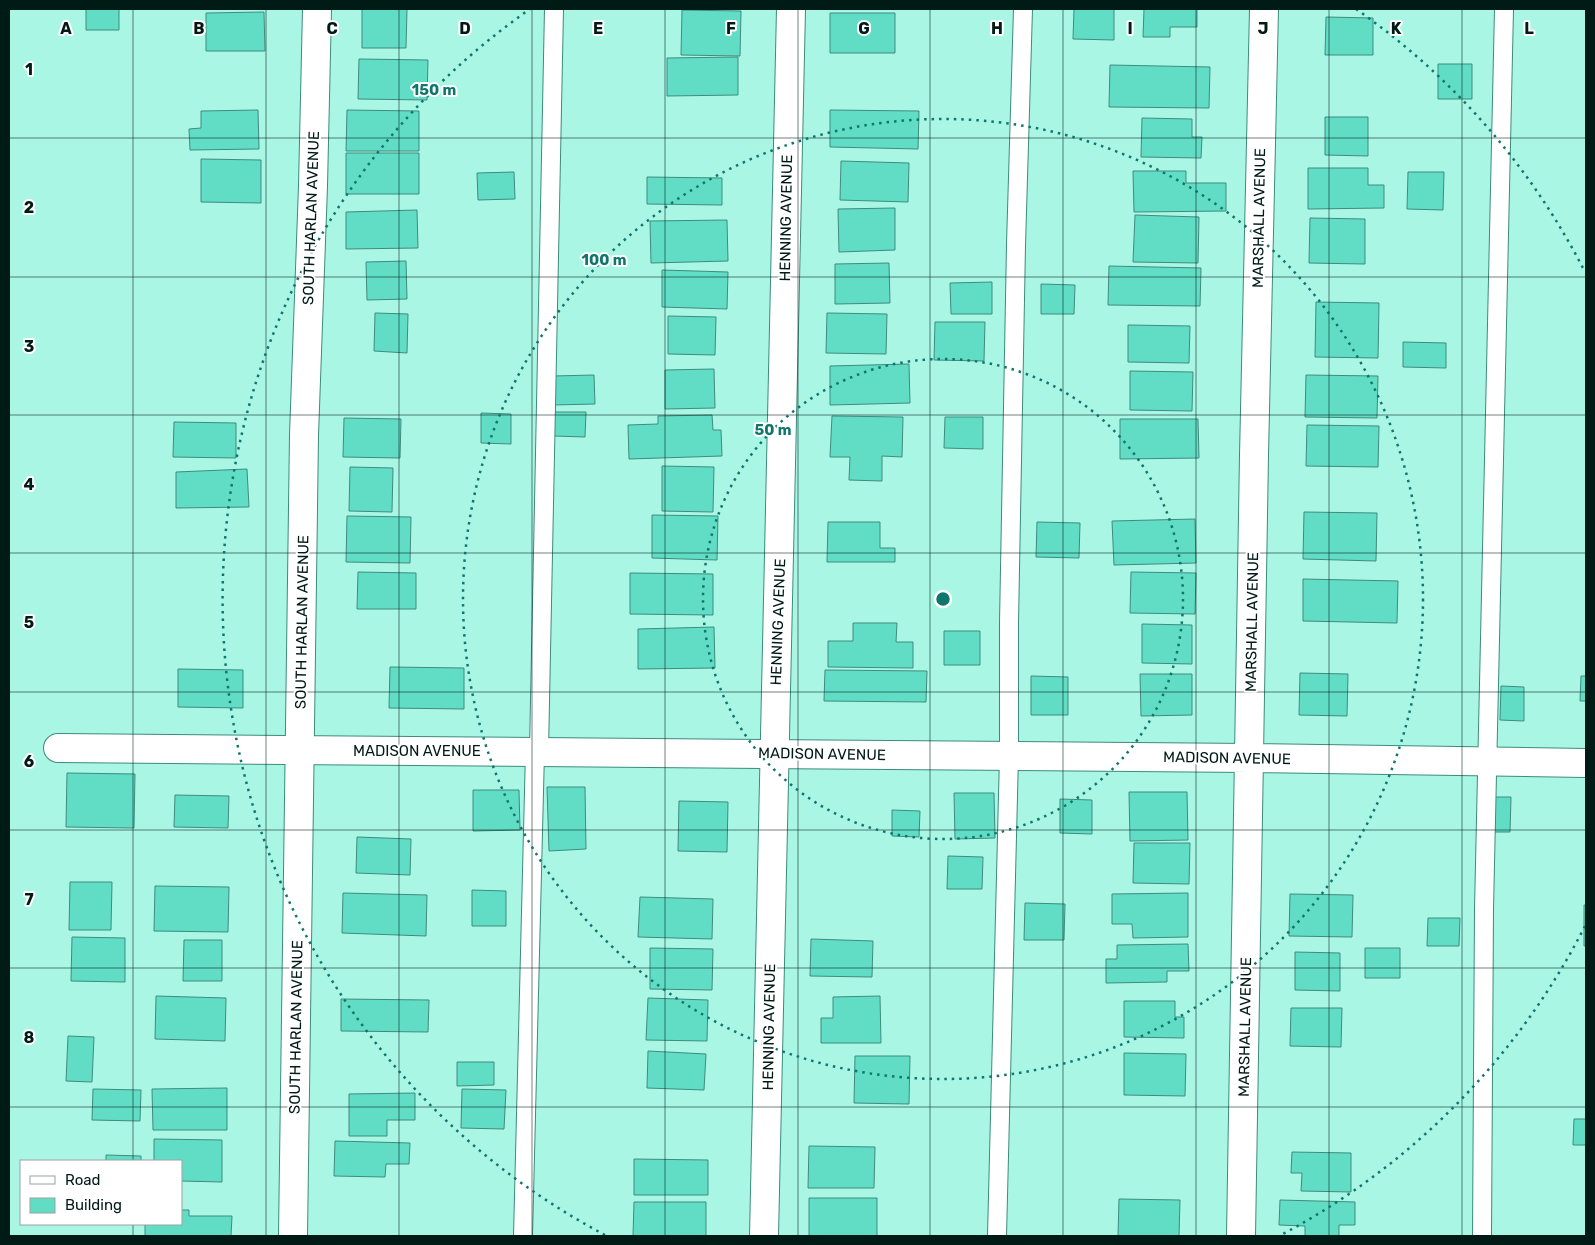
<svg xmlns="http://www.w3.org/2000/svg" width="1595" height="1245" font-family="Rubik,sans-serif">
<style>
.building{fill:#61ddc6;stroke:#3f8c7e}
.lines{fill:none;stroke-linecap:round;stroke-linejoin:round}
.service-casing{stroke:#3d8b7c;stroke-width:20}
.minor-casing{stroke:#3d8b7c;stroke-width:30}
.service{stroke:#fff;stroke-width:18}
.minor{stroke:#fff;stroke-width:28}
.grid{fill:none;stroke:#001a15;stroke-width:1;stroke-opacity:0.55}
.ring{fill:none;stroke:#0f766e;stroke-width:2.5;stroke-dasharray:2.5 5}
.labels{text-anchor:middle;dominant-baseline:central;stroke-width:4;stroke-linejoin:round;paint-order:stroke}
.street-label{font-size:15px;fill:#001a15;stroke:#fff}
.grid-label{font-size:16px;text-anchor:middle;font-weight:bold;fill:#001a15;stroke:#fff;stroke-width:4;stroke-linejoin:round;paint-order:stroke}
.centre{fill:#0f766e;stroke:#fff;stroke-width:2.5}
.ring-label{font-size:15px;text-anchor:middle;font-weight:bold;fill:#0f766e;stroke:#fff;stroke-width:4;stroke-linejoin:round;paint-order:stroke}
</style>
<rect width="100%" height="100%" fill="#a9f6e5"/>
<path class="building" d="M 86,9 L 119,9 L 119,30 L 86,30 Z
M 362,9 L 407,9 L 406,48 L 362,48 Z
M 1074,9 L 1114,9 L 1114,40 L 1073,39 Z
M 1144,9 L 1197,9 L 1197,27 L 1170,27 L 1170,37 L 1143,37 Z
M 682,10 L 741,11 L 740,56 L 681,55 Z
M 264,12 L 265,51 L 206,51 L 206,13 Z
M 830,13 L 895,13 L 895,53 L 830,53 Z
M 1326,17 L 1373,18 L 1373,55 L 1325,55 Z
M 738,57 L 738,95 L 667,96 L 667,58 Z
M 359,59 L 428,60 L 427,100 L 358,99 Z
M 1438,64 L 1472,64 L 1472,99 L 1438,99 Z
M 1110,65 L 1210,67 L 1209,108 L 1109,107 Z
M 258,110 L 259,149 L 190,150 L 189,129 L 201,128 L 201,111 Z
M 347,110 L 419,111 L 419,151 L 346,151 Z
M 830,110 L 919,111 L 918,149 L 830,147 Z
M 1325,117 L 1368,117 L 1368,156 L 1325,155 Z
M 1142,118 L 1192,119 L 1192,137 L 1202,137 L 1201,158 L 1141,157 Z
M 346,153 L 419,153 L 419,194 L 346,194 Z
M 201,159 L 261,160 L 261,203 L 201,202 Z
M 841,161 L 909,163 L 908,202 L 840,200 Z
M 1308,168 L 1368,168 L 1368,185 L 1384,185 L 1384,208 L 1308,209 Z
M 1133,171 L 1186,171 L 1186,183 L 1226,183 L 1226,211 L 1134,212 Z
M 514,172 L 515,199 L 478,200 L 477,173 Z
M 1408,172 L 1444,172 L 1443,210 L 1407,209 Z
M 647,177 L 722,178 L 722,205 L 647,204 Z
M 895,208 L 895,250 L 839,252 L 838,209 Z
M 417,210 L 418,248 L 346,249 L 346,212 Z
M 1135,215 L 1199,217 L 1198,263 L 1133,262 Z
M 1310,218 L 1365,219 L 1365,264 L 1309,263 Z
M 727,220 L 728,261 L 651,263 L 650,221 Z
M 406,261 L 407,299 L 367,300 L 366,262 Z
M 889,263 L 890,303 L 835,304 L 835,264 Z
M 1109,266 L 1201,268 L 1200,306 L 1108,305 Z
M 662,270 L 728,272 L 727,309 L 662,307 Z
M 992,282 L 992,314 L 951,314 L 950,283 Z
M 1041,284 L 1075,285 L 1074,314 L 1041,314 Z
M 1316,302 L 1379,303 L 1378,358 L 1315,357 Z
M 375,313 L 408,314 L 407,353 L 374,351 Z
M 827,313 L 887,314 L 886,354 L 826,353 Z
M 668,316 L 716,317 L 715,355 L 668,354 Z
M 935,322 L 985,322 L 984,361 L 934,360 Z
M 1128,325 L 1190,326 L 1189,363 L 1128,362 Z
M 1403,342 L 1446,343 L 1446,368 L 1403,367 Z
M 909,364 L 910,403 L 830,405 L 830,366 Z
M 714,369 L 715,408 L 665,409 L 665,370 Z
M 1130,371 L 1193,372 L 1192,411 L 1130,410 Z
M 594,375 L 595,404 L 554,405 L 553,376 Z
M 1306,375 L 1378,376 L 1377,418 L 1305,417 Z
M 554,412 L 586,412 L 585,437 L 554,436 Z
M 481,413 L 511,414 L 511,444 L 481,443 Z
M 712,415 L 713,430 L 721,430 L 722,456 L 629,459 L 628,425 L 658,424 L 658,416 Z
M 832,416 L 903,417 L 902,457 L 882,456 L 882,481 L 849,480 L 850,457 L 830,457 Z
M 945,417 L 983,417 L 983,449 L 944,448 Z
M 344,418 L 401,419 L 400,458 L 343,457 Z
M 1120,419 L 1198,419 L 1199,458 L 1120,459 Z
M 174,422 L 236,423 L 236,458 L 173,457 Z
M 1307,425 L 1379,426 L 1378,467 L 1306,466 Z
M 662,466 L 714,467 L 713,512 L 662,511 Z
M 350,467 L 393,468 L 392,512 L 349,511 Z
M 247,469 L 249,507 L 176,508 L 176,472 Z
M 1304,512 L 1377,513 L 1376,561 L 1303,559 Z
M 652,515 L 718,516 L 717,560 L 652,558 Z
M 347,516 L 411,517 L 410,563 L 346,562 Z
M 1195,519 L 1196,563 L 1114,565 L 1112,521 Z
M 828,522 L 880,522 L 880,548 L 895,548 L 895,562 L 827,562 Z
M 1037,522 L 1080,523 L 1079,558 L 1036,557 Z
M 358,572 L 416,573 L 416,609 L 357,609 Z
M 1131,572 L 1196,573 L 1195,614 L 1130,613 Z
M 630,573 L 713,574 L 713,615 L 630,614 Z
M 1303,579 L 1398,581 L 1397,623 L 1303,621 Z
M 853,623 L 897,623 L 896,642 L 913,642 L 913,668 L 828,667 L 828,641 L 853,641 Z
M 1142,624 L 1192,625 L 1192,664 L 1142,663 Z
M 714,627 L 715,668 L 638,669 L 638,629 Z
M 944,631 L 980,631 L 980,665 L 944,665 Z
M 390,667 L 464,668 L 464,709 L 389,708 Z
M 178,669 L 243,670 L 243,708 L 178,707 Z
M 825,670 L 927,671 L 926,702 L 824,701 Z
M 1300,673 L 1348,674 L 1347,716 L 1299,715 Z
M 1140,674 L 1192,674 L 1192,715 L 1141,716 Z
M 1031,676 L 1068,677 L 1068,715 L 1031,715 Z
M 1581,676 L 1586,676 L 1586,701 L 1580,701 Z
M 1501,686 L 1524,687 L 1524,721 L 1500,720 Z
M 67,773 L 135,774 L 134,828 L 66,827 Z
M 547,787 L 585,787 L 586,849 L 549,851 Z
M 473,790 L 519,790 L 520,830 L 473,831 Z
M 1129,792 L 1187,792 L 1188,840 L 1130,841 Z
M 954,793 L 994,793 L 995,838 L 955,839 Z
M 175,795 L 229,796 L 228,828 L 174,827 Z
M 1492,797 L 1511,797 L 1510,832 L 1491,832 Z
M 1060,799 L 1092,800 L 1092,834 L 1060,833 Z
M 679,801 L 728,802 L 727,852 L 678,851 Z
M 892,810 L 920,811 L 919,837 L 892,836 Z
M 357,837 L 411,839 L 410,875 L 356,873 Z
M 1134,843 L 1190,843 L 1189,884 L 1133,883 Z
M 948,856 L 983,857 L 982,889 L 947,889 Z
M 70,882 L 112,882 L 111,930 L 69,930 Z
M 155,886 L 229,887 L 228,932 L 154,931 Z
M 472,890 L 506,891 L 506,926 L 472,926 Z
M 343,893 L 427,895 L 426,936 L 342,933 Z
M 1188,893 L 1188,937 L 1133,938 L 1132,924 L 1112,924 L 1112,894 Z
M 1290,894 L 1353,895 L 1352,937 L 1289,936 Z
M 640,897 L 713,899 L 712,939 L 638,937 Z
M 1025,903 L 1065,904 L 1064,940 L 1024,940 Z
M 1584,905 L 1586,905 L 1586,946 L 1584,946 Z
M 1428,918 L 1460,918 L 1459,946 L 1427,946 Z
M 72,937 L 125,938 L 125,982 L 71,981 Z
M 811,939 L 873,941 L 872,977 L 810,976 Z
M 184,940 L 222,940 L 222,981 L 183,981 Z
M 1188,944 L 1189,971 L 1167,971 L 1167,982 L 1106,983 L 1106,959 L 1117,959 L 1117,945 Z
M 650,948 L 713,949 L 712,990 L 650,989 Z
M 1365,948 L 1400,948 L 1400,978 L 1365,978 Z
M 1295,952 L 1340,953 L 1340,991 L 1295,990 Z
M 156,996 L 226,998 L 225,1041 L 155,1039 Z
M 880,996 L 881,1043 L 821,1043 L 821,1018 L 833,1018 L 833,997 Z
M 648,998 L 708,1000 L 707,1041 L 646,1040 Z
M 341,999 L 429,1000 L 428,1032 L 341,1031 Z
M 1124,1001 L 1175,1001 L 1175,1017 L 1184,1017 L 1184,1038 L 1124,1037 Z
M 1291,1008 L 1342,1008 L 1341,1047 L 1290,1046 Z
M 68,1036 L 94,1037 L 92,1082 L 66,1081 Z
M 648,1051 L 706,1054 L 704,1090 L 647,1088 Z
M 1124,1053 L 1186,1054 L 1185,1096 L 1124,1095 Z
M 855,1056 L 910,1056 L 909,1104 L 854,1103 Z
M 457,1062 L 494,1062 L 494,1085 L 457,1086 Z
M 227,1088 L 227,1130 L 153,1130 L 152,1089 Z
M 93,1089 L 141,1090 L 140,1121 L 92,1120 Z
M 462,1089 L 506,1090 L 504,1129 L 461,1128 Z
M 415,1093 L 415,1120 L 387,1120 L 387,1136 L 349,1136 L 349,1094 Z
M 1574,1119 L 1586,1119 L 1586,1145 L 1573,1145 Z
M 154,1139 L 222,1140 L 222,1182 L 181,1181 L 181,1161 L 154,1161 Z
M 335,1141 L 410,1143 L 409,1164 L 386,1164 L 385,1177 L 334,1176 Z
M 809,1146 L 875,1147 L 874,1188 L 808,1188 Z
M 1292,1152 L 1351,1153 L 1351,1192 L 1301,1191 L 1302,1173 L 1291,1173 Z
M 106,1155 L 141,1156 L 141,1161 L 106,1161 Z
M 634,1159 L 708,1160 L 708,1195 L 634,1195 Z
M 809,1198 L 877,1198 L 877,1236 L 809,1236 Z
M 1119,1199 L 1180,1200 L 1179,1236 L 1118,1236 Z
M 1280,1200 L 1355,1202 L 1355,1225 L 1339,1225 L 1339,1236 L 1305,1236 L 1305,1226 L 1279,1225 Z
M 634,1202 L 706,1202 L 706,1236 L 633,1236 Z
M 181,1210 L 189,1210 L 189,1216 L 232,1216 L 231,1236 L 145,1236 L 145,1224 L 181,1224 Z"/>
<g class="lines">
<g class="service-casing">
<path id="service" d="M 539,751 L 554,9
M 523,1236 L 535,751
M 997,1236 L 1009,756 L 1009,623 L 1016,245 L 1023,9
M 1482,1236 L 1484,909 L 1504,9"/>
</g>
<g class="minor-casing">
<path id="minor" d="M 58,748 L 1250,758 L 1586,763
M 293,1236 L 304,435 L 313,186 L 317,9
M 764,1236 L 791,9
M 1241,1236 L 1254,455 L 1264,9"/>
</g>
<use href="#service" class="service"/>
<use href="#minor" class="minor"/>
</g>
<path class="grid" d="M 133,9 L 133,1161M 266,9 L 266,1236M 399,9 L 399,1236M 532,9 L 532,1236M 665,9 L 665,1236M 798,9 L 798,1236M 930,9 L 930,1236M 1063,9 L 1063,1236M 1196,9 L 1196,1236M 1329,9 L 1329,1236M 1462,9 L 1462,1236M 9,138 L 1586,138M 9,277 L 1586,277M 9,415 L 1586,415M 9,553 L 1586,553M 9,692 L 1586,692M 9,830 L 1586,830M 9,968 L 1586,968M 9,1107 L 1586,1107M 133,1224 L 133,1236"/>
<g class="ring">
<circle cx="943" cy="599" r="240"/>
<circle cx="943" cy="599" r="480"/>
<path d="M1585 926A720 720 0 0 1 1281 1235M605 1235A720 720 0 0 1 530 9M1356 9A720 720 0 0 1 1585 272"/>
</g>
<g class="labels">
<g class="street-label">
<text transform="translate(311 218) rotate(-88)">SOUTH HARLAN AVENUE</text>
<text transform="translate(786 218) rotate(-89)">HENNING AVENUE</text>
<text transform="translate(1259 218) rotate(-89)">MARSHALL AVENUE</text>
<text transform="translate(302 622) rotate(-89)">SOUTH HARLAN AVENUE</text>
<text transform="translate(778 622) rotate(-88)">HENNING AVENUE</text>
<text transform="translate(1252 622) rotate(-89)">MARSHALL AVENUE</text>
<text x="417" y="751">MADISON AVENUE</text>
<text transform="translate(822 754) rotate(1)">MADISON AVENUE</text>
<text transform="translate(1227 758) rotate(1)">MADISON AVENUE</text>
<text transform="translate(296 1027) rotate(-89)">SOUTH HARLAN AVENUE</text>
<text transform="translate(769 1027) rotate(-89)">HENNING AVENUE</text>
<text transform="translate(1245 1027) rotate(-89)">MARSHALL AVENUE</text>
</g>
</g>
<g class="grid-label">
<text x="66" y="34">A</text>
<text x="199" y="34">B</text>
<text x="332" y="34">C</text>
<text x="465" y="34">D</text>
<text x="598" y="34">E</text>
<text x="731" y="34">F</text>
<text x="864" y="34">G</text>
<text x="997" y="34">H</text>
<text x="1130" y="34">I</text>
<text x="1263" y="34">J</text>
<text x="1396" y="34">K</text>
<text x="1529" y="34">L</text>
<text x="29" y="75">1</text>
<text x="29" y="213">2</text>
<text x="29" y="352">3</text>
<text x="29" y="490">4</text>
<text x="29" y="628">5</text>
<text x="29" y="767">6</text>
<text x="29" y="905">7</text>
<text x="29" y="1043">8</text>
</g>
<circle cx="943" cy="599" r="8" class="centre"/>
<g class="ring-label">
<text x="434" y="95">150 m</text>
<text x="604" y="265">100 m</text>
<text x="773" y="435">50 m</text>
</g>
<rect width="1595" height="1245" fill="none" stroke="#001a15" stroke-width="20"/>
<rect x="20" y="1160" width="162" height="65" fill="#ffffff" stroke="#99a3a1"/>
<rect x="30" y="1176" width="25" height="8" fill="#ffffff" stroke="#99a3a1"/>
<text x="65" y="1185" font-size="15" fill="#001a15">Road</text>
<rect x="30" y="1198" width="25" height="15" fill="#61ddc6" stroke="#99a3a1"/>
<text x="65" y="1210" font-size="15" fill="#001a15">Building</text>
</svg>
